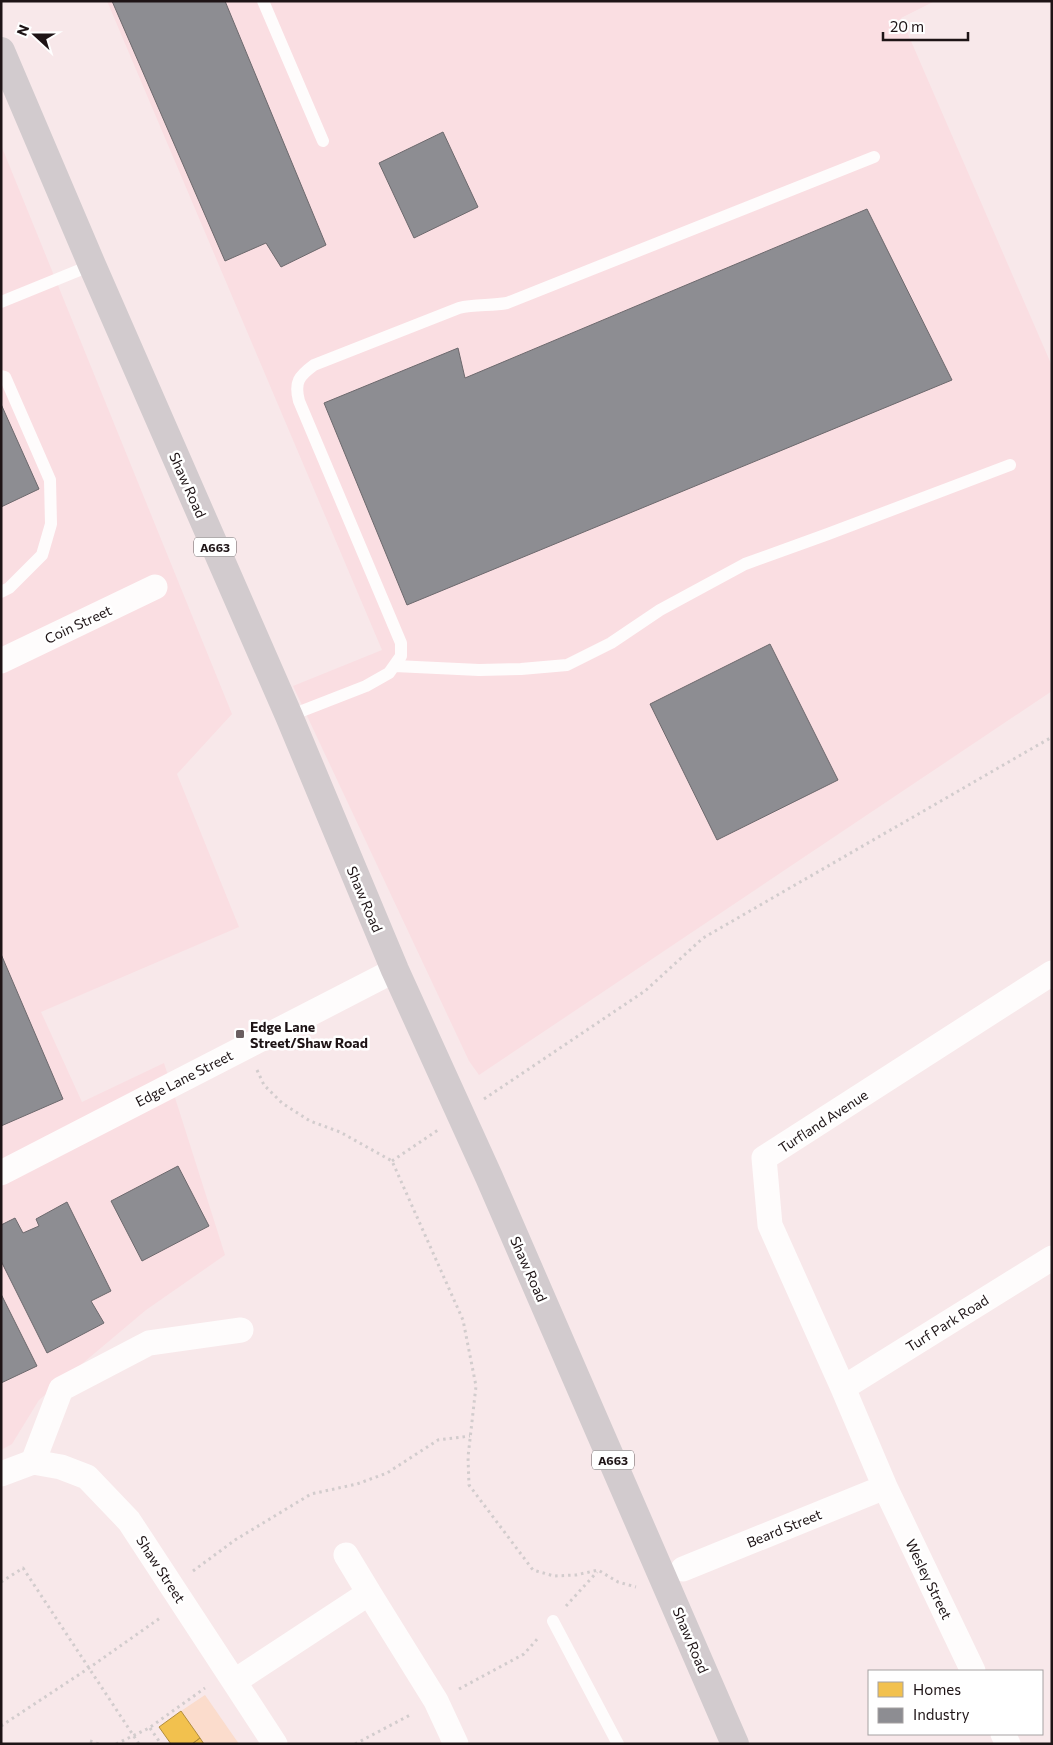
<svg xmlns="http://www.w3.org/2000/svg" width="1053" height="1745" font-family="Commissioner,sans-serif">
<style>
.built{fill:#fadee2}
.green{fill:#fbdccc}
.homes{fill:#f2c14e;stroke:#b28d3d}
.industry{fill:#8d8d92;stroke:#6c696d}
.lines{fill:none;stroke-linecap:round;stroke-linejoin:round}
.path{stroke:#d2cccd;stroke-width:3;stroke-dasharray:2.5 4;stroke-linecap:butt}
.service{stroke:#fefcfc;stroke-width:12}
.minor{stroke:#fefcfc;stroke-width:25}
.primary{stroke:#d2cbce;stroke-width:28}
.poi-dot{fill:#6a5e60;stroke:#fff;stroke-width:2}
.labels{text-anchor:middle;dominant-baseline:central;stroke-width:5;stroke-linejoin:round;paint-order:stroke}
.shield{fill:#fff;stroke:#625a5c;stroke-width:1}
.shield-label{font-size:12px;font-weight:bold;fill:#1e1416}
.street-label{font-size:14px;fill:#1e1416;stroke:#fff}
.poi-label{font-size:14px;font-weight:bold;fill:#1e1416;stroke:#fff;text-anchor:start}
</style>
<rect width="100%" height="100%" fill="#f8e8ea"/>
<path class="built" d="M 107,1 L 935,1 L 901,18 L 1052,366 L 1052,691 L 479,1075 L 469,1061 L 293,686 L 382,650 Z
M 1,145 L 232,714 L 177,774 L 239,927 L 41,1012 L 82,1102 L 164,1063 L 225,1255 L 146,1310 L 39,1400 L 12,1444 L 1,1450 Z"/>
<path class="green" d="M 205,1695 L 239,1744 L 204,1744 L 181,1711 Z"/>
<path class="homes" d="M 181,1711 L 200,1738 L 192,1744 L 171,1744 L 159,1727 Z
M 200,1738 L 204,1744 L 192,1744 Z"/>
<path class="industry" d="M 112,1 L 225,1 L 326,245 L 281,267 L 266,243 L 225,261 Z
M 443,132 L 478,207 L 414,238 L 379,163 Z
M 867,209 L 952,380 L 407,605 L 324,403 L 458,348 L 465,378 Z
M 1,404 L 39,489 L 1,507 Z
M 770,644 L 838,780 L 717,840 L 650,704 Z
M 1,954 L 63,1099 L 1,1126 Z
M 178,1166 L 209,1226 L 142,1261 L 111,1201 Z
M 67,1202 L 111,1291 L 91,1301 L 104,1323 L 47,1353 L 1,1261 L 1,1225 L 15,1218 L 23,1233 L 39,1226 L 36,1219 Z
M 1,1294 L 37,1366 L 1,1383 Z"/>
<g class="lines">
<path class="path" d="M 257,1070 L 264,1085 L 282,1103 L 310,1121 L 340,1132 L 392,1161 L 463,1320 L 476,1386 L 468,1457 L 469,1485 L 533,1570 L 554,1576 L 576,1575 L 598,1570 L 618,1582 L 636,1587
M 484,1099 L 645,991 L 703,938 L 1052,737
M 392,1161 L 438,1130
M 193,1571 L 235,1540 L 311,1494 L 357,1484 L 387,1473 L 438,1440 L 470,1436
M 1,1582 L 23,1568 L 139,1744
M 566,1606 L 597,1572
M 459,1689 L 524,1654 L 539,1637
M 1,1726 L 89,1668 L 160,1618
M 150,1728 L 161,1744
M 90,1741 L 99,1744
M 116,1744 L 149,1728 L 205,1688
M 355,1744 L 412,1714"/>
<path class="service" d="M 263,1 L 323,141
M 1,302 L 92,265
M 1,376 L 5,377 L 50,480 L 51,524 L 42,555 L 9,588 L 1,592
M 395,666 L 479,670 L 521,669 L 567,665 L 611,643 L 660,610 L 745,564 L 828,534 L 1010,465
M 289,716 L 366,686 L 389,673 L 401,656 L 401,643 L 299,401 C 294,382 299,376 314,365 L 459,308 C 475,304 491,306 507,303 L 874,157
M 553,1621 L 618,1744"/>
<path class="minor" d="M 1,661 L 155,587
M 1,1173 L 395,970
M 843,1388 L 1052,1258
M 33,1462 L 61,1389 L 149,1343 L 241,1330
M 1,1474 L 33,1462 L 61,1467 L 87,1477 L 129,1521 L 275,1744
M 346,1555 L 369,1593
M 683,1569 L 885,1487
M 973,1671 L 885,1487 L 843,1388 L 770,1225 L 764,1158 L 1052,973
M 235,1681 L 369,1593 L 436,1701 L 456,1744
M 1003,1734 L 1008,1744"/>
<path class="primary" d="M 1,51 L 92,265 L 289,716 L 395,970 L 489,1177 L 735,1744"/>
</g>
<rect class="poi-dot" x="235" y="1029" width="10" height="10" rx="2.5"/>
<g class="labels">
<g class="shield">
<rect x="194" y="537.5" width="42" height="19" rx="4"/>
<rect x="592" y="1450.5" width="42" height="19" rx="4"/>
</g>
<g class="shield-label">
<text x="215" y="547">A663</text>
<text x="613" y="1460">A663</text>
</g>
<g class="street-label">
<text transform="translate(188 485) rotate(66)">Shaw Road</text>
<text transform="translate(78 624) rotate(-25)">Coin Street</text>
<text transform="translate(365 899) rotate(67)">Shaw Road</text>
<text transform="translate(184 1078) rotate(-27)">Edge Lane Street</text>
<text transform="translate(823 1121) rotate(-33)">Turfland Avenue</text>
<text transform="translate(529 1269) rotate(66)">Shaw Road</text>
<text transform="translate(947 1323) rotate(-32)">Turf Park Road</text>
<text transform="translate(784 1528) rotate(-22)">Beard Street</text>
<text transform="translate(161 1569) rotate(57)">Shaw Street</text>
<text transform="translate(929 1579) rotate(64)">Wesley Street</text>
<text transform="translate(691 1640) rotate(67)">Shaw Road</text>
</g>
<g class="poi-label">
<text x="250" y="1026">Edge Lane<tspan x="250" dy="16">Street/Shaw Road</tspan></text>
</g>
</g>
<rect width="1053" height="1745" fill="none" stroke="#1e1416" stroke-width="5"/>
<rect x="868" y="1670" width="175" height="65" fill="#ffffff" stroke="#a5a1a2"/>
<rect x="878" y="1682" width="25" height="15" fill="#f2c14e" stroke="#a5a1a2"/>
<text x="913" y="1695" font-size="15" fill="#1e1416">Homes</text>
<rect x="878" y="1708" width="25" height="15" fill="#8d8d92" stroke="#a5a1a2"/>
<text x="913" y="1720" font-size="15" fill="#1e1416">Industry</text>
<g transform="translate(35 35) rotate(291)" stroke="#ffffff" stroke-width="4" paint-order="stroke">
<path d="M0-4L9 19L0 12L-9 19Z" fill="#1e1416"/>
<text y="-8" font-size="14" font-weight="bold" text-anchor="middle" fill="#1e1416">N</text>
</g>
<path d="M883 32v8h85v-8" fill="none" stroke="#1e1416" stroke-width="2.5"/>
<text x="890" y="32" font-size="15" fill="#1e1416" stroke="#ffffff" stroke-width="4" paint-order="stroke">20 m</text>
</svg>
